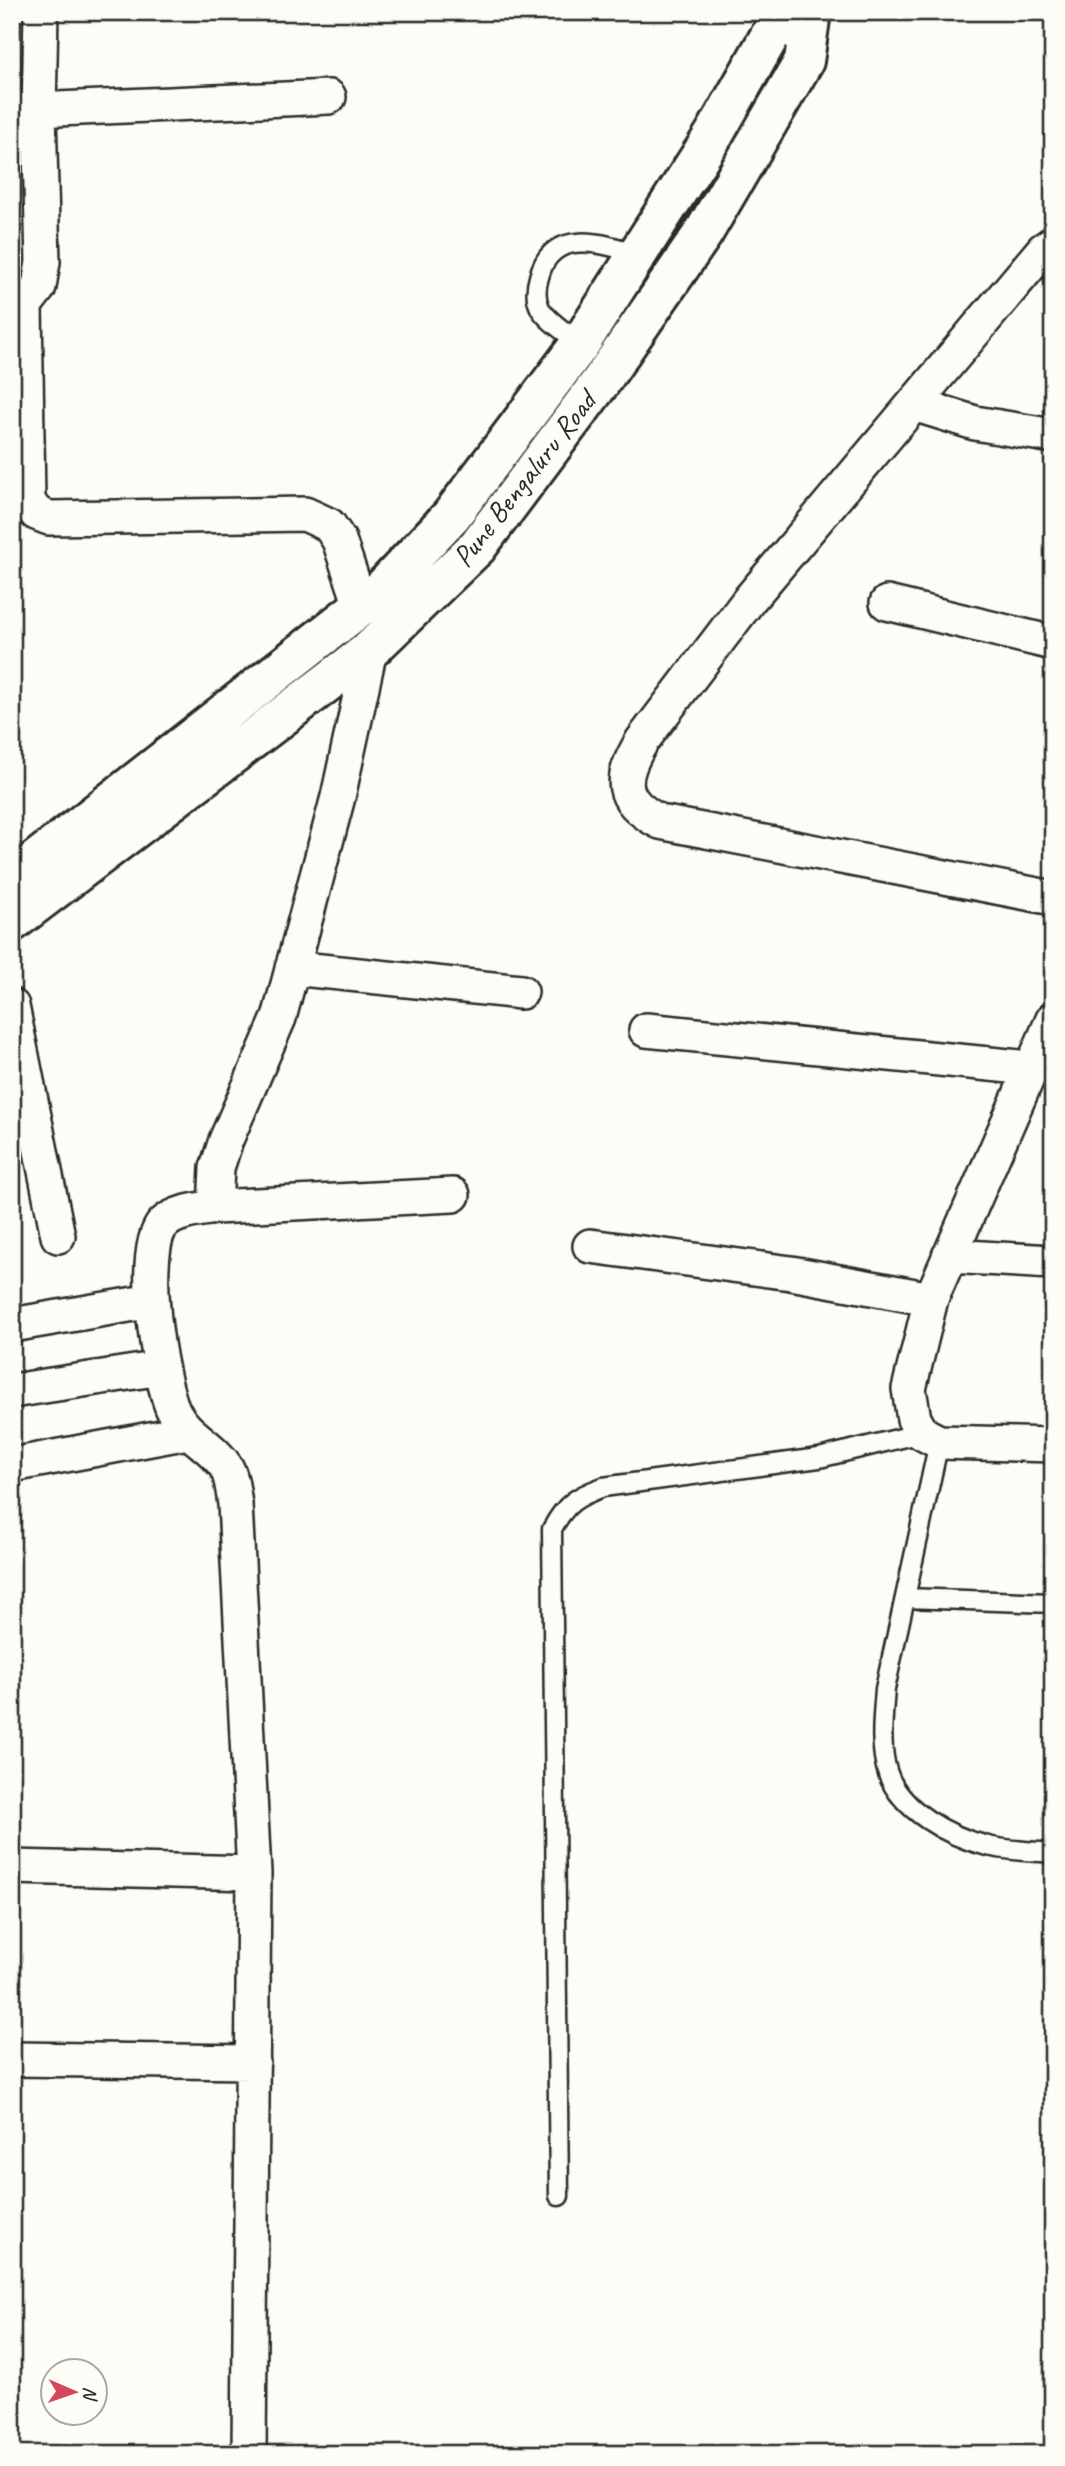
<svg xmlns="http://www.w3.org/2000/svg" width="1065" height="2466" font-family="Caveat,sans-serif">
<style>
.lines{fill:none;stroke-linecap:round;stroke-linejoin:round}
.lane-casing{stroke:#2b2b2b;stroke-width:23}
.street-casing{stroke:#2b2b2b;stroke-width:38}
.primary-casing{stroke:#2b2b2b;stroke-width:44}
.lane{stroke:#fdfcf7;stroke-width:18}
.street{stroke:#fdfcf7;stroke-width:33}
.primary{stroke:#fdfcf7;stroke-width:38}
.labels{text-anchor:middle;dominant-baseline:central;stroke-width:5;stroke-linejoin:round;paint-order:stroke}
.street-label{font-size:30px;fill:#2b2b2b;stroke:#fdfcf7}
</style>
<rect width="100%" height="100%" fill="#fdfcf7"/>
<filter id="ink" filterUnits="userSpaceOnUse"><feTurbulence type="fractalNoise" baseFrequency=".0143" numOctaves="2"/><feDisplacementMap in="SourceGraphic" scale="14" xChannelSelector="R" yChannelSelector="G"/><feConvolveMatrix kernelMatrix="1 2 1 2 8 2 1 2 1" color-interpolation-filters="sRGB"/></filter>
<g filter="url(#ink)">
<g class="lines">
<g class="lane-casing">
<path id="lane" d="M 580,344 C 569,334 547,321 540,308 C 535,298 536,287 539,277 C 551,227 603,243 638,254
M 939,1442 L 885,1689 C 883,1716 879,1747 888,1774 C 901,1810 948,1836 984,1845 C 1005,1851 1030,1851 1053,1853
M 905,1598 L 1053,1603
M 559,2196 L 552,1529 C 566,1503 576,1497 603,1487 L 819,1458 L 922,1433"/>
</g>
<g class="street-casing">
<path id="street" d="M 12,111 L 329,97
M 1053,243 L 1043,250 L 749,600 L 642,741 C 619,779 618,800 660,822 L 1053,898
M 25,305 L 28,501 L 36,513 L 49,518 L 305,514 L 329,525 L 339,540 L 361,606
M 12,306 L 25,305 L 39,287 L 43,262 L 39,112 L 41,12
M 914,404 L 975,423 L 1053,436
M 887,603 L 1053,643
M 292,968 L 521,992
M 12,1006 L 58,1236
M 1053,1019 L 931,1299 L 909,1389 L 914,1419 L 922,1433 L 939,1442 L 1053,1445
M 646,1030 L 1029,1068
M 215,1207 L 217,1168 L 226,1140 L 279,1018 L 338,797 L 370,650
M 590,1246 L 791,1273 L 931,1299
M 949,1256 L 1053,1262
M 12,1325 L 152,1301
M 12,1391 L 161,1368
M 12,1465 L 188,1432
M 12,1867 L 254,1873
M 12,2059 L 253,2062
M 249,2454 L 254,1873 L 235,1504 C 233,1492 232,1477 226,1467 C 212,1445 186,1436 174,1412 C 159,1381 138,1248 164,1223 C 177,1211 199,1210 215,1207 L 453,1195"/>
</g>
<g class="primary-casing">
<path id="primary" d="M 12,879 L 379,592 L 451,516 L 580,344 L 715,133 L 772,32 L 810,13
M 12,922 L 370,650 L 477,547 L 602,380 L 704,232 L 804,61 L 811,12"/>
</g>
<use href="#lane" class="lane"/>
<use href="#street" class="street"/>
<use href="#primary" class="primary"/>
</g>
</g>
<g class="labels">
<g class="street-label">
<text transform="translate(524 479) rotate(-52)">Pune Bengaluru Road</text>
</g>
</g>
<rect width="1065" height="2466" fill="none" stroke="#fdfcf7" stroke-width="42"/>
<rect x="21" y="21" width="1023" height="2424" fill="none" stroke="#2b2b2b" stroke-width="2.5" filter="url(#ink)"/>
<g transform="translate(74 2392) rotate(92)"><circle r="33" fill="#fdfcf7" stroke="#a9a8a5" stroke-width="2"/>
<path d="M0-5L12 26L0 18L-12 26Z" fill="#d1495b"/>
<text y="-10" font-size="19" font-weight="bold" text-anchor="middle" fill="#2b2b2b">N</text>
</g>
</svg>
